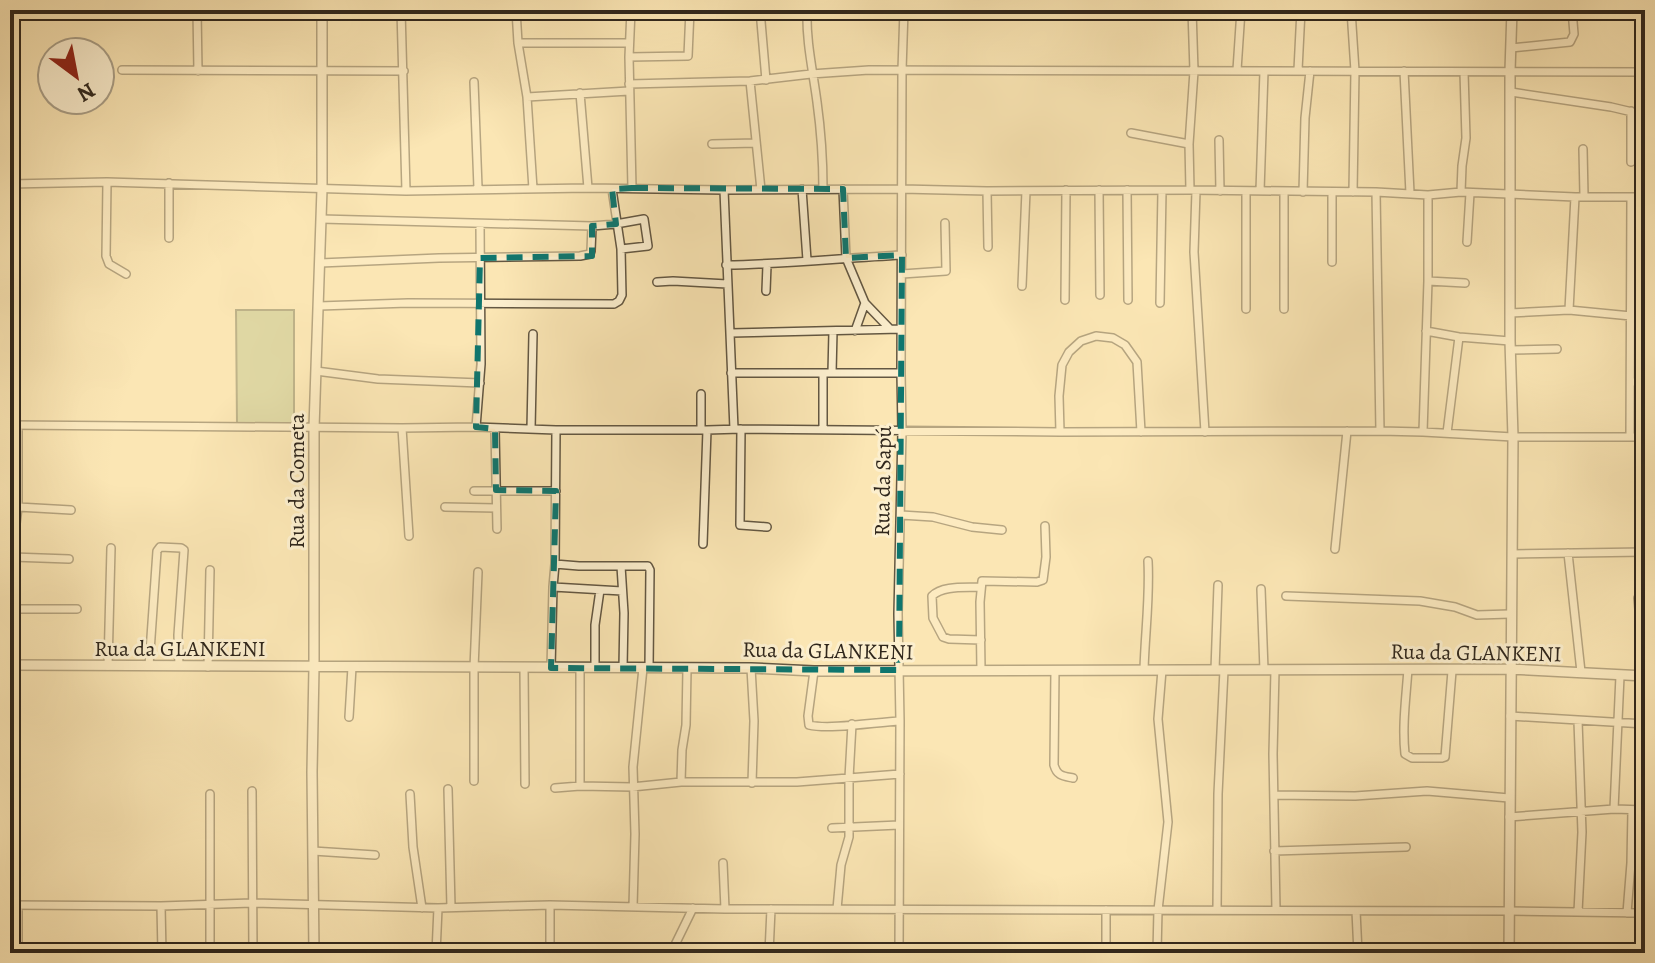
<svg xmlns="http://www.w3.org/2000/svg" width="1655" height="963" font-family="Alegreya,serif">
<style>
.pitch{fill:#bdc58e;stroke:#767655;stroke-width:2}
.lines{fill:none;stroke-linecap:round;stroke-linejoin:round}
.minor-casing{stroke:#635742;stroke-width:10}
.tertiary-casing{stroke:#635742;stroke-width:12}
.minor{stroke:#fcefce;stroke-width:7}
.tertiary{stroke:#fcefce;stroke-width:9}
.marked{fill:none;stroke:#0f766e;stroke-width:6;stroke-dasharray:16 10;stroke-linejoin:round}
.labels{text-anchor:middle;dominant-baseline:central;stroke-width:6;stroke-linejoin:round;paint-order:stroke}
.street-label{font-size:22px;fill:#30271c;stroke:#fcefce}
</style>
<rect width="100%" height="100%" fill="#fbe6b4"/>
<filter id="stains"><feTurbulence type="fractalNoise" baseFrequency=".0025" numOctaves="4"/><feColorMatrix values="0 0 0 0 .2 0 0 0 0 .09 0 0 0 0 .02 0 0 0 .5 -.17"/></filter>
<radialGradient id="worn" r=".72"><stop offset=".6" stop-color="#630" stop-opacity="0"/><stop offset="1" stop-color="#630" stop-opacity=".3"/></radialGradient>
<path class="pitch" d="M 236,310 L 294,310 L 294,423 L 237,424 Z"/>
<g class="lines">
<g class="minor-casing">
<path id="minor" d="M 197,10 L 198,71
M 401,10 L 406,191
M 437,10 L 437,14
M 516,10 L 518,43 L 527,97 L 533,189
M 631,10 L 629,57 L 632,188
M 760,10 L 766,80
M 807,10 C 806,42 813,71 817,102 C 821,131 823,160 823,189
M 1351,10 L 1355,71 L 1353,192
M 518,43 L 629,43
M 1511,48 L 1570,42 L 1574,34 L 1572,10
M 629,57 L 688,56 L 690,10
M 122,70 L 404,71
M 1237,70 L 1241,10
M 1298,70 L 1301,10
M 1404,71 L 1410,193
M 750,81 L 761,190
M 474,82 L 478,188
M 629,84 L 750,81 L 811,74 L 869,70 L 1645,72
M 1511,92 L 1611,107 L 1645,115
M 580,93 L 588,188
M 527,97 L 629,91
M 1631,111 L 1631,162
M 1640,113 L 1644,72
M 1131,133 L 1189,144
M 1219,140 L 1220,191
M 712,144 L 756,143
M 1583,149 L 1584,196
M 107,182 L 106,256 L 109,264 L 126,274
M 169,183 L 169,238
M 10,184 L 107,182 L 406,191 L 588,188 L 724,190 L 902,189 L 987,191 L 1190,190 L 1376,192 L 1428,195 L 1461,192 L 1575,197 L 1645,197
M 802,189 L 807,260
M 843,189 L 846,258 L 865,303 L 890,329
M 724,190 L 734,429
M 1099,190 L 1100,295
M 1127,190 L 1128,300
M 1190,190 L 1189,144 L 1194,71 L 1192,10
M 987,191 L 988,247
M 1196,191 L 1194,252 L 1205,432
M 1246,191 L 1246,309
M 1260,191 L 1264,71
M 1303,192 L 1305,118 L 1310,71
M 1332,192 L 1332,262
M 1376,192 L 1380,431
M 1461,192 L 1462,166 L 1466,138 L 1464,72
M 321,219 L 592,226 L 616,224 L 644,219 L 648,246 L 621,249
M 1467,242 L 1470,193
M 320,263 L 439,258 L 580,256 L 590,254 L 591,251 L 592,226
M 726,265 C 785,264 843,258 902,255
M 902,274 L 946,271 L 945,223
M 1428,281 L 1465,283
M 657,282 L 673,281 L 727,284
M 1022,286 L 1026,191
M 766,291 L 767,265
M 1065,300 L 1066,190
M 1160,303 L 1162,191
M 319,306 L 408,303 L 614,304 L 619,301 L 622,295 L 621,249 L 612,189
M 1284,309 L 1284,191
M 1569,310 L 1575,197
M 1510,313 L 1569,310 L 1631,316
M 855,331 L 865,303
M 1426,331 L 1459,337 L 1510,341
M 731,333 L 901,329
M 1510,350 L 1557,349
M 316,371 L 378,379 L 480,383
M 731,373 L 901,373
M 832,373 L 833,331
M 1631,382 L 1645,382
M 701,394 L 701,429
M 10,425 L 402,428 L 476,427 L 556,430 L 707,430 L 741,429 L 1060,432 L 1380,431 L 1423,432 L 1513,437 L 1645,437
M 476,427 L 481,364 L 480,224
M 402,428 L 409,536
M 495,429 L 497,529
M 531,429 L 533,334
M 741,429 L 740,525 L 767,527
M 823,430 L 823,373
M 1060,432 L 1059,396 L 1062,365 L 1069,352 L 1081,341 L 1096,336 L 1113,338 L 1125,345 L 1137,362 L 1141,432
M 1423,432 L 1428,281 L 1428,195
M 1447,433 L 1459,337
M 1630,437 L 1631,197
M 474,491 L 556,491
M 18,507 L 71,510
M 445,507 L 496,508
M 901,515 L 933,517 L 972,527 L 1002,530
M 703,544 L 707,430
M 1335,549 L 1347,431
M 1568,553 L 1581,672
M 1512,554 L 1645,552
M 12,557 L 69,559
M 555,564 L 579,566 L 648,566 L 650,570 L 649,668
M 621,566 L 624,613 L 623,668
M 553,587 L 622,591
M 1261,589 L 1264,670
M 1286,596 L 1420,601 L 1455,607 L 1477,615 L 1510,614
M 1638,598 L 1645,676
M 10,609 L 77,609
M 981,640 L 949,639 L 943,637 L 933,618 L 932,596 C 943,585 966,588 981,587
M 13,665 L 12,557 L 18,507 L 18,425
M 108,666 L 111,548
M 149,666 L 157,551 L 160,547 L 181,548 L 184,550 L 178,635 L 179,666
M 208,667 L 210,570
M 524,668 L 525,784
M 551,668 L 553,587 L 555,564 L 556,430
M 595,668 L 595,625 L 600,590
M 751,668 L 754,721 L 752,783
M 1408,669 C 1406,698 1402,726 1405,754 L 1412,758 L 1442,758 L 1445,757 L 1452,671
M 981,670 L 980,602 L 982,581 L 1037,582 L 1043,580 L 1046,557 L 1045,526
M 1055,670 L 1054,765 C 1057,776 1063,776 1073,778
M 1144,670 C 1145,633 1150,597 1148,561
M 1215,670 L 1218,585
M 1275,670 L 1273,754 L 1276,910
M 814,671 L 808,716 L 809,725 C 829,730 877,722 900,721
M 1510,716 L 1645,724
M 349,717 L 352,667
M 474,781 L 474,668 L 478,572
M 681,782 L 682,750 L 686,725 L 687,669
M 580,786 L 580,668
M 555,788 L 580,786 L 632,787 L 681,782 L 797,782 L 900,774
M 448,789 L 451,907
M 252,791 L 253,953
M 410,794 L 413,847 L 422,908
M 1274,795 L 1355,796 L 1427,791 L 1509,798
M 1614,809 L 1620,676
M 1509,817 L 1614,809 L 1645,810
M 832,828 L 899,825
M 313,851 L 375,855
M 1274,851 L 1406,847
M 723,863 L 725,909
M 10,905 L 161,906 L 252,903 L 438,908 L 550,905 L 725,909 L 1509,911 L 1645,913
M 18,905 L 18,953
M 161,906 L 162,953
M 633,907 L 635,834 L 633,767 L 643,668
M 837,909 L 841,865 L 849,837 L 849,778 L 852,724
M 1217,910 L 1218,794 L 1224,670
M 1356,911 L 1358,953
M 1578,912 L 1582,832 L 1578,721
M 1627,913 L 1631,863 L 1632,810
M 210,953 L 210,794
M 390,953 L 436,952
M 436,953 L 438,908
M 550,953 L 550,905
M 671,953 L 693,908
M 769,953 L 771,909
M 899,953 L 900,721 L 898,614 L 902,431 L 901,373 L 902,70 L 904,10
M 1106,953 L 1106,910
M 1157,953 L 1158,910 L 1168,822 L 1158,719 L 1162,670"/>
</g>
<g class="tertiary-casing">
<path id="tertiary" d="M 10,665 L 751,668 L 814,671 L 1510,669 L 1645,676
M 314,953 L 312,772 L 314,667 L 314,428 L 322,189 L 322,10
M 1509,953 L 1513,437 L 1510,341 L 1510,71 L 1512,10"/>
</g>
<use href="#minor" class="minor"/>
<use href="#tertiary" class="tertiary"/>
</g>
<path d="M0 0H1655V963H0ZM 632,188 L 843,189 L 846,258 L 902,255 L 899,670 L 551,668 L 556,491 L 496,490 L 495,429 L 476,427 L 480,258 L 592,256 L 592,226 L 616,224 L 612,189 Z" fill="#fbe6b4" fill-opacity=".55" fill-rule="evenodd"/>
<path class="marked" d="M 632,188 L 843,189 L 846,258 L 902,255 L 899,670 L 551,668 L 556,491 L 496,490 L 495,429 L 476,427 L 480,258 L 592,256 L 592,226 L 616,224 L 612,189 Z"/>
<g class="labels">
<g class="street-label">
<text transform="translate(297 481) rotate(-90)">Rua da Cometa</text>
<text transform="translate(883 481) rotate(-89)">Rua da Sapú</text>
<text x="180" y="649">Rua da GLANKENI</text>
<text transform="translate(828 651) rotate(1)">Rua da GLANKENI</text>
<text transform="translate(1476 653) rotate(1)">Rua da GLANKENI</text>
</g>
</g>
<rect width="1655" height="963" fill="none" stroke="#fbe6b4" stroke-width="40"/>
<rect x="12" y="12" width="1631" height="939" fill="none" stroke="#30271c" stroke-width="4"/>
<rect x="20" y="20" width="1615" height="923" fill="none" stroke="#30271c" stroke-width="2"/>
<g transform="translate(76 76) rotate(148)"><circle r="38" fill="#fcefce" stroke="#aa9f87" stroke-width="2"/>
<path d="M0-6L14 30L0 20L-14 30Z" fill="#8f2418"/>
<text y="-12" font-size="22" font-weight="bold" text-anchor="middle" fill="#30271c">N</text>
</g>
<rect width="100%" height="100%" filter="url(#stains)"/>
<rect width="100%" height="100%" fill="url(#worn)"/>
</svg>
